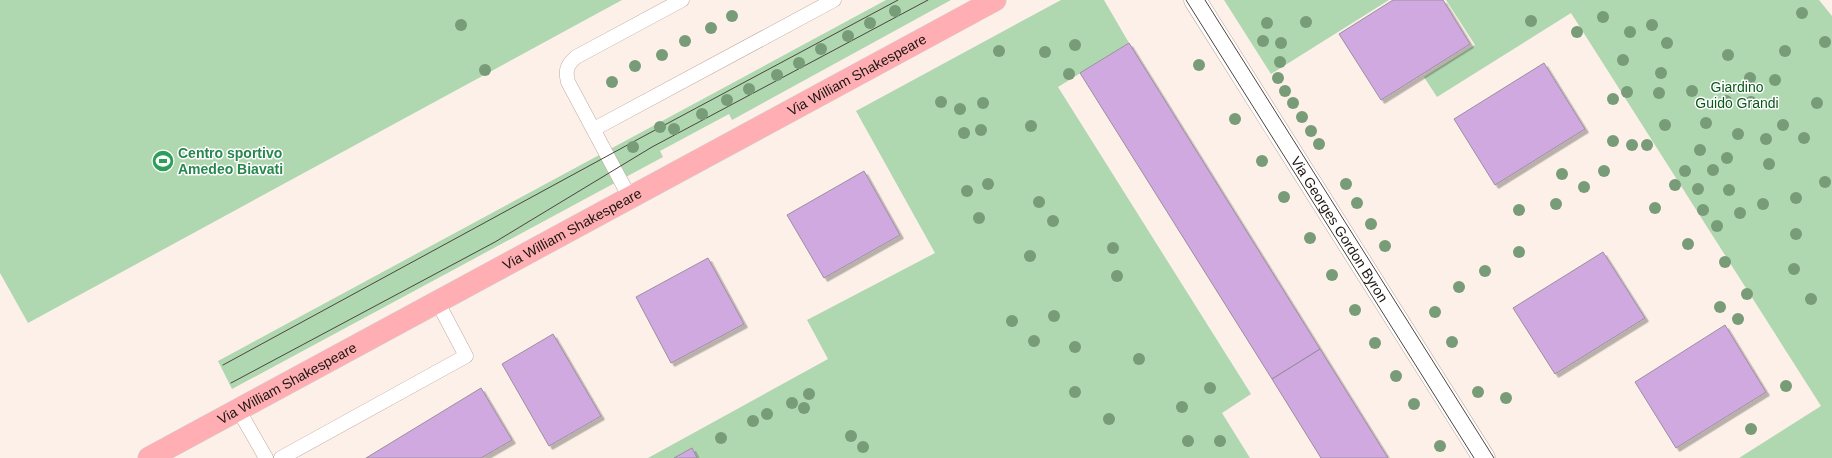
<svg xmlns="http://www.w3.org/2000/svg" width="1832" height="458" font-family="Arial,sans-serif">
<style>
.green{fill:#afd7b0}
.building{fill:#d0a9e0;stroke:#9b8fa0;filter:url(#shadow)}
.lines{fill:none;stroke-linecap:round;stroke-linejoin:round}
.lane-casing{stroke:#beaa9f;stroke-width:15}
.street-casing{stroke:#beaa9f;stroke-width:23}
.primary-casing{stroke:#d2d0cf;stroke-width:23}
.lane{stroke:#fff;stroke-width:14}
.street{stroke:#fff;stroke-width:22}
.primary{stroke:#ffafb3;stroke-width:22}
.tram{stroke:#4d4540;stroke-width:1}
.tree{fill:#779c77}
.labels{text-anchor:middle;dominant-baseline:central;stroke-width:3;stroke-linejoin:round;paint-order:stroke}
.street-label{font-size:14px;fill:#1c1511;stroke:#fff}
.park-label{font-size:14px;fill:#095719;stroke:#fff}
.leisure-label{font-size:14px;font-weight:bold;fill:#27864d;stroke:#fff;text-anchor:start}
</style>
<defs>
<filter id="shadow"><feDropShadow dx="3.5" dy="3.5" stdDeviation="0" flood-color="#0004"/></filter>
</defs>
<rect width="100%" height="100%" fill="#fdf0e9"/>
<path class="green" d="M 0,0 L 622,0 L 28,323 L 0,273 Z
M 886,0 L 951,0 L 732,120 L 729,114 L 660,151 L 663,157 L 232,389 L 218,361 Z
M 1061,0 L 1104,0 L 1129,43 L 1058,87 L 1251,394 L 1222,413 L 1250,458 L 648,458 L 828,359 L 807,320 L 935,253 L 856,111 Z
M 1224,0 L 1389,0 L 1271,74 Z
M 1446,0 L 1819,0 L 1832,16 L 1832,458 L 1739,458 L 1821,406 L 1571,13 L 1437,97 L 1424,77 L 1475,45 Z"/>
<path class="building" d="M 1393,0 L 1443,0 L 1470,44 L 1381,100 L 1339,34 Z
M 1129,43 L 1320,349 L 1272,379 L 1080,73 Z
M 1544,63 L 1585,129 L 1495,185 L 1454,119 Z
M 864,171 L 900,235 L 824,278 L 787,215 Z
M 1603,252 L 1645,318 L 1555,374 L 1513,308 Z
M 708,258 L 744,324 L 671,363 L 636,297 Z
M 1725,325 L 1766,392 L 1676,448 L 1635,382 Z
M 553,334 L 601,416 L 549,446 L 502,364 Z
M 1320,349 L 1388,458 L 1321,458 L 1272,379 Z
M 481,388 L 512,440 L 481,458 L 366,458 Z
M 692,448 L 697,458 L 674,458 Z"/>
<g class="lines">
<g class="lane-casing">
<path id="lane" d="M 594,129 L 834,0
M 630,198 L 568,82 C 565,70 567,65 576,57 L 682,0
M 238,409 L 266,458
M 281,458 L 466,356 L 438,303"/>
</g>
<g class="street-casing">
<g id="street">
<path id="s1" d="M 1195,0 L 1484,458"/>
</g>
</g>
<g class="primary-casing">
<g id="primary">
<path id="s2" d="M 149,458 L 995,0"/>
</g>
</g>
<use href="#lane" class="lane"/>
<use href="#street" class="street"/>
<use href="#primary" class="primary"/>
<path class="tram" d="M 1186,0 L 1474,458
M 1205,0 L 1494,458
M 223,365 L 644,136 L 898,0
M 231,383 L 495,242 L 652,147 L 928,0"/>
</g>
<g class="tree">
<circle cx="895" cy="11" r="6"/>
<circle cx="1802" cy="13" r="6"/>
<circle cx="732" cy="16" r="6"/>
<circle cx="1603" cy="17" r="6"/>
<circle cx="1531" cy="21" r="6"/>
<circle cx="1306" cy="22" r="6"/>
<circle cx="870" cy="23" r="6"/>
<circle cx="1267" cy="23" r="6"/>
<circle cx="461" cy="25" r="6"/>
<circle cx="1652" cy="25" r="6"/>
<circle cx="711" cy="28" r="6"/>
<circle cx="1577" cy="32" r="6"/>
<circle cx="1630" cy="32" r="6"/>
<circle cx="848" cy="36" r="6"/>
<circle cx="685" cy="41" r="6"/>
<circle cx="1263" cy="41" r="6"/>
<circle cx="1825" cy="42" r="6"/>
<circle cx="1281" cy="43" r="6"/>
<circle cx="1667" cy="43" r="6"/>
<circle cx="1075" cy="45" r="6"/>
<circle cx="821" cy="49" r="6"/>
<circle cx="999" cy="51" r="6"/>
<circle cx="1785" cy="51" r="6"/>
<circle cx="1045" cy="52" r="6"/>
<circle cx="662" cy="55" r="6"/>
<circle cx="1728" cy="55" r="6"/>
<circle cx="1623" cy="60" r="6"/>
<circle cx="1280" cy="62" r="6"/>
<circle cx="799" cy="63" r="6"/>
<circle cx="1199" cy="65" r="6"/>
<circle cx="635" cy="66" r="6"/>
<circle cx="485" cy="70" r="6"/>
<circle cx="1661" cy="73" r="6"/>
<circle cx="1069" cy="74" r="6"/>
<circle cx="777" cy="75" r="6"/>
<circle cx="1278" cy="78" r="6"/>
<circle cx="1750" cy="78" r="6"/>
<circle cx="1775" cy="80" r="6"/>
<circle cx="612" cy="82" r="6"/>
<circle cx="749" cy="89" r="6"/>
<circle cx="1285" cy="91" r="6"/>
<circle cx="1692" cy="91" r="6"/>
<circle cx="1627" cy="92" r="6"/>
<circle cx="1659" cy="93" r="6"/>
<circle cx="1613" cy="99" r="6"/>
<circle cx="727" cy="100" r="6"/>
<circle cx="1726" cy="101" r="6"/>
<circle cx="941" cy="102" r="6"/>
<circle cx="1751" cy="102" r="6"/>
<circle cx="983" cy="103" r="6"/>
<circle cx="1293" cy="103" r="6"/>
<circle cx="1817" cy="103" r="6"/>
<circle cx="960" cy="109" r="6"/>
<circle cx="702" cy="114" r="6"/>
<circle cx="1302" cy="117" r="6"/>
<circle cx="1235" cy="119" r="6"/>
<circle cx="1706" cy="123" r="6"/>
<circle cx="1665" cy="125" r="6"/>
<circle cx="1783" cy="125" r="6"/>
<circle cx="1031" cy="126" r="6"/>
<circle cx="660" cy="127" r="6"/>
<circle cx="674" cy="129" r="6"/>
<circle cx="981" cy="130" r="6"/>
<circle cx="1311" cy="131" r="6"/>
<circle cx="964" cy="133" r="6"/>
<circle cx="1738" cy="134" r="6"/>
<circle cx="1804" cy="138" r="6"/>
<circle cx="1766" cy="139" r="6"/>
<circle cx="1613" cy="141" r="6"/>
<circle cx="1319" cy="144" r="6"/>
<circle cx="1632" cy="145" r="6"/>
<circle cx="1647" cy="145" r="6"/>
<circle cx="633" cy="147" r="6"/>
<circle cx="1700" cy="150" r="6"/>
<circle cx="1727" cy="158" r="6"/>
<circle cx="1262" cy="161" r="6"/>
<circle cx="1769" cy="164" r="6"/>
<circle cx="1713" cy="170" r="6"/>
<circle cx="1604" cy="171" r="6"/>
<circle cx="1685" cy="171" r="6"/>
<circle cx="1562" cy="174" r="6"/>
<circle cx="1825" cy="182" r="6"/>
<circle cx="988" cy="184" r="6"/>
<circle cx="1346" cy="184" r="6"/>
<circle cx="1675" cy="185" r="6"/>
<circle cx="1584" cy="187" r="6"/>
<circle cx="1698" cy="189" r="6"/>
<circle cx="1729" cy="190" r="6"/>
<circle cx="967" cy="191" r="6"/>
<circle cx="1284" cy="197" r="6"/>
<circle cx="1796" cy="198" r="6"/>
<circle cx="1039" cy="202" r="6"/>
<circle cx="1357" cy="203" r="6"/>
<circle cx="1556" cy="204" r="6"/>
<circle cx="1763" cy="204" r="6"/>
<circle cx="1655" cy="208" r="6"/>
<circle cx="1519" cy="210" r="6"/>
<circle cx="1703" cy="210" r="6"/>
<circle cx="1740" cy="213" r="6"/>
<circle cx="979" cy="218" r="6"/>
<circle cx="1053" cy="221" r="6"/>
<circle cx="1371" cy="224" r="6"/>
<circle cx="1717" cy="226" r="6"/>
<circle cx="1796" cy="234" r="6"/>
<circle cx="1310" cy="238" r="6"/>
<circle cx="1688" cy="244" r="6"/>
<circle cx="1385" cy="246" r="6"/>
<circle cx="1113" cy="248" r="6"/>
<circle cx="1519" cy="252" r="6"/>
<circle cx="1030" cy="256" r="6"/>
<circle cx="1725" cy="262" r="6"/>
<circle cx="1794" cy="269" r="6"/>
<circle cx="1485" cy="271" r="6"/>
<circle cx="1332" cy="275" r="6"/>
<circle cx="1117" cy="276" r="6"/>
<circle cx="1459" cy="287" r="6"/>
<circle cx="1747" cy="294" r="6"/>
<circle cx="1811" cy="299" r="6"/>
<circle cx="1720" cy="307" r="6"/>
<circle cx="1355" cy="310" r="6"/>
<circle cx="1435" cy="312" r="6"/>
<circle cx="1054" cy="316" r="6"/>
<circle cx="1738" cy="319" r="6"/>
<circle cx="1012" cy="321" r="6"/>
<circle cx="1034" cy="341" r="6"/>
<circle cx="1452" cy="342" r="6"/>
<circle cx="1375" cy="343" r="6"/>
<circle cx="1075" cy="347" r="6"/>
<circle cx="1139" cy="359" r="6"/>
<circle cx="1396" cy="376" r="6"/>
<circle cx="1786" cy="386" r="6"/>
<circle cx="1210" cy="388" r="6"/>
<circle cx="1075" cy="392" r="6"/>
<circle cx="1478" cy="392" r="6"/>
<circle cx="809" cy="394" r="6"/>
<circle cx="1506" cy="398" r="6"/>
<circle cx="792" cy="403" r="6"/>
<circle cx="1414" cy="404" r="6"/>
<circle cx="1182" cy="407" r="6"/>
<circle cx="804" cy="408" r="6"/>
<circle cx="767" cy="414" r="6"/>
<circle cx="1109" cy="419" r="6"/>
<circle cx="753" cy="421" r="6"/>
<circle cx="1751" cy="429" r="6"/>
<circle cx="851" cy="436" r="6"/>
<circle cx="721" cy="438" r="6"/>
<circle cx="1188" cy="441" r="6"/>
<circle cx="1220" cy="441" r="6"/>
<circle cx="1440" cy="446" r="6"/>
<circle cx="863" cy="447" r="6"/>
</g>
<defs>
<g id="stadium-disc" transform="scale(1.15)"><circle r="9.5" fill="#2e9e5b" stroke="#fff"/><path d="M0-5a6.5 5 0 1 0 0 10a6.5 5 0 1 0 0-10ZM-3.5-1.8h7v3.6h-7Z" fill="#fff"/></g>
</defs>
<g fill-rule="evenodd">
<use href="#stadium-disc" x="163" y="161"/>
</g>
<g class="labels">
<g class="street-label">
<text stroke="none"><textPath href="#s2" startOffset="805">Via William Shakespeare</textPath></text>
<text stroke="none"><textPath href="#s1" startOffset="271">Via Georges Gordon Byron</textPath></text>
<text stroke="none"><textPath href="#s2" startOffset="481">Via William Shakespeare</textPath></text>
<text stroke="none"><textPath href="#s2" startOffset="157">Via William Shakespeare</textPath></text>
</g>
<g class="park-label">
<text x="1737" y="87">Giardino<tspan x="1737" dy="16">Guido Grandi</tspan></text>
</g>
<g class="leisure-label">
<text x="178" y="153">Centro sportivo<tspan x="178" dy="16">Amedeo Biavati</tspan></text>
</g>
</g>
</svg>
